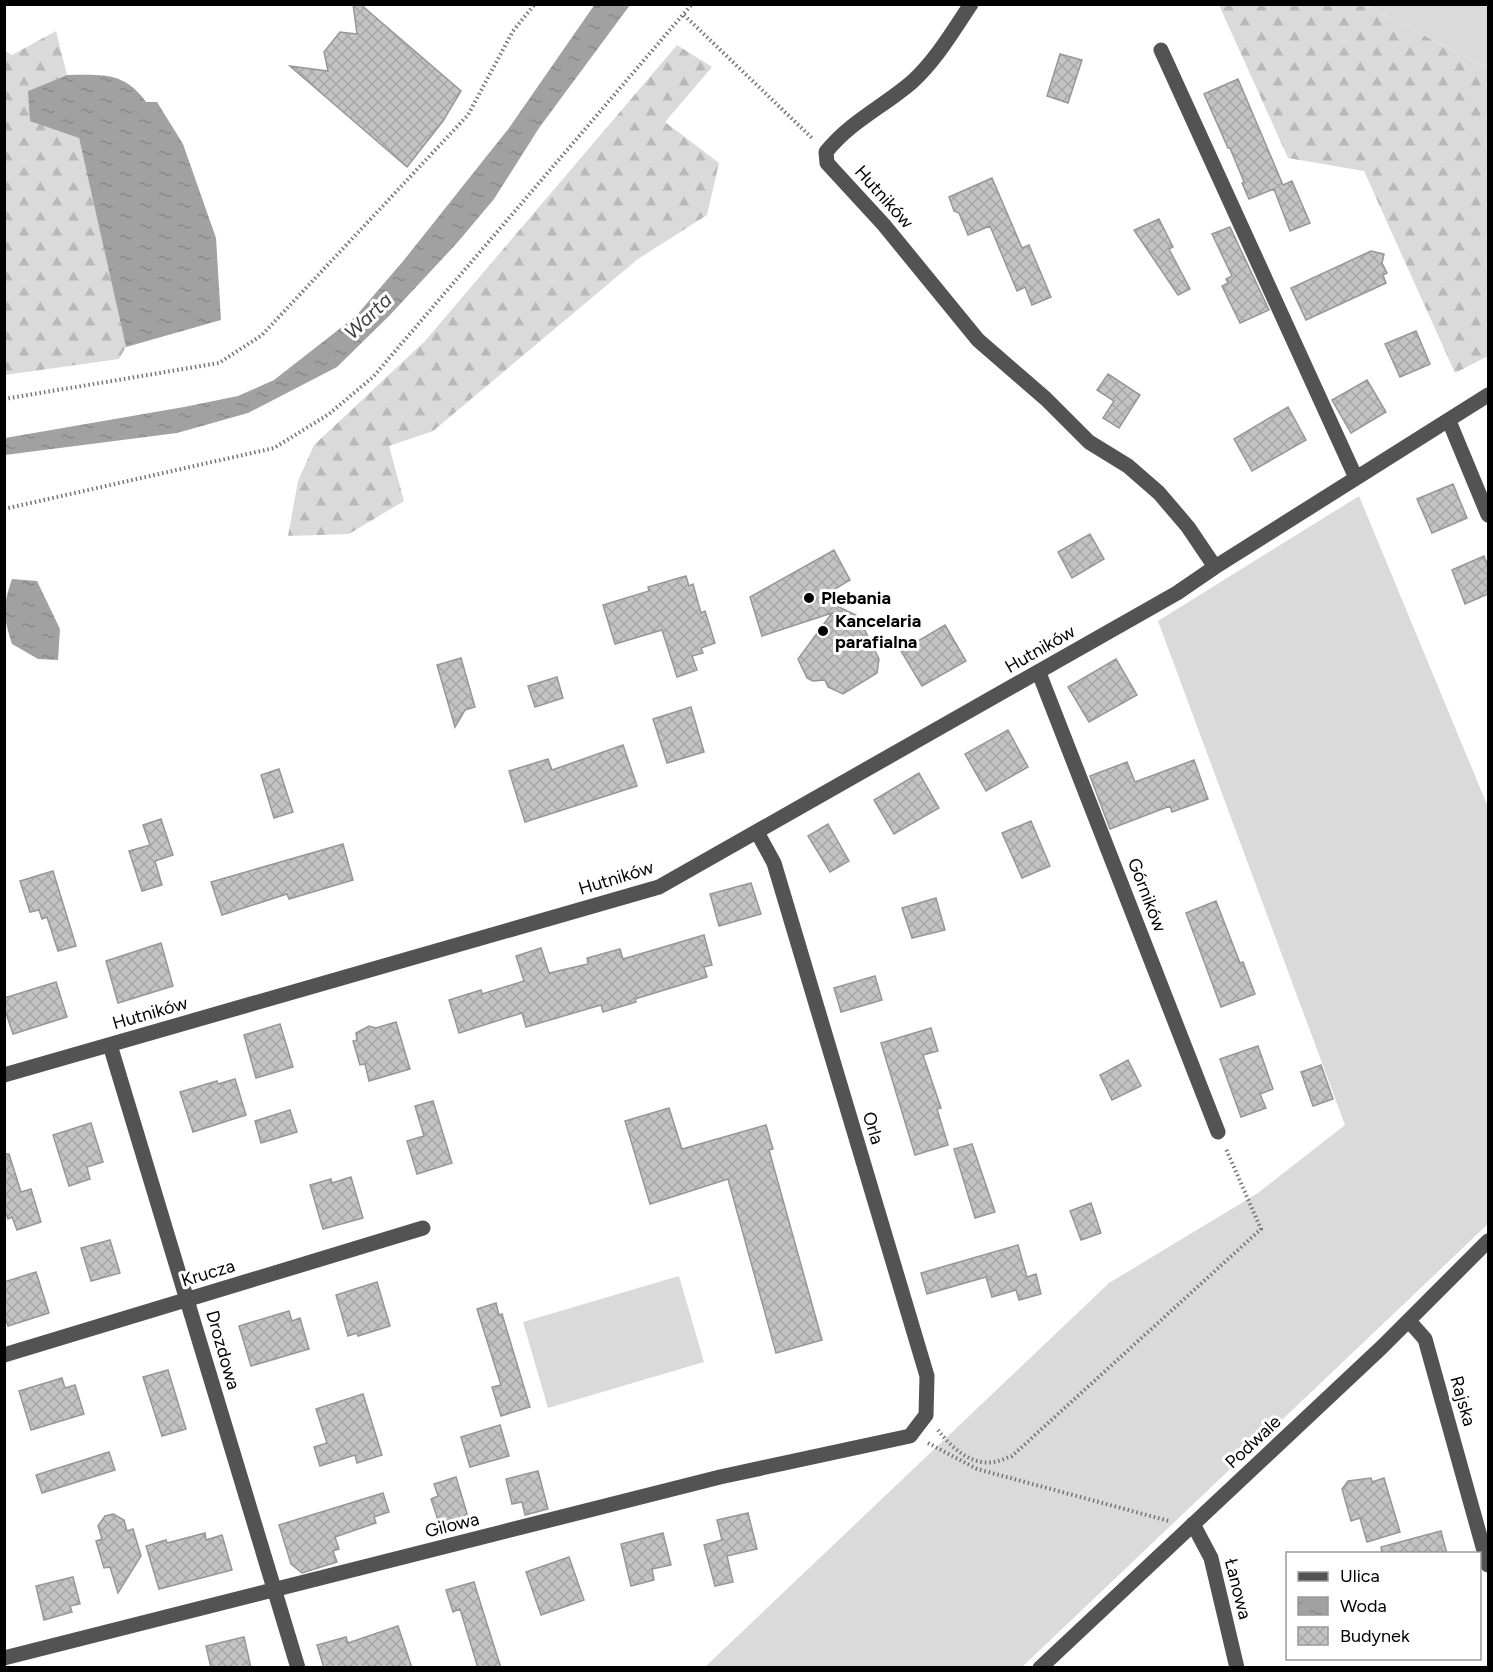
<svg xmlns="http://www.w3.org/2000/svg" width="1493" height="1672" font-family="Figtree,sans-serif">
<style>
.grass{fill:#dadada}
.forest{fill:url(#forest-firs)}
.water{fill:url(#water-ripples)}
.building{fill:url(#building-cross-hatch);stroke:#979797;stroke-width:1.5}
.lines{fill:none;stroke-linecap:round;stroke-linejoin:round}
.path{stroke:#757575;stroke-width:4;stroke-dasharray:1.5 3;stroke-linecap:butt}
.minor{stroke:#535353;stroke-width:15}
.poi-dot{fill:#000;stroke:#fff;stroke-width:2}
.labels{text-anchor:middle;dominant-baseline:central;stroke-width:6;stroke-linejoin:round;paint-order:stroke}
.street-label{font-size:18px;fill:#000;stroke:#fff}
.poi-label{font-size:18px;font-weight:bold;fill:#000;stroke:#fff;text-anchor:start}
.water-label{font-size:20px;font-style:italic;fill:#424242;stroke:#fff}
</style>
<defs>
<pattern id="forest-firs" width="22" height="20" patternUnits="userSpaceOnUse" patternTransform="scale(1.5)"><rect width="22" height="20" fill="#dadada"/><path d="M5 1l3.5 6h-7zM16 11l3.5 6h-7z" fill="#b9b9b9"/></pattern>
<pattern id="water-ripples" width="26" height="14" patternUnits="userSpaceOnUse" patternTransform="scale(1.5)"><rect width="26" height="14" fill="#a1a1a1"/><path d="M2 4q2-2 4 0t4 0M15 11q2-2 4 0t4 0" fill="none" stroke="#898989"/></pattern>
<pattern id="building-cross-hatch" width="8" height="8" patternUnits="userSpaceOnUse" patternTransform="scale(1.5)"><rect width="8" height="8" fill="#c3c3c3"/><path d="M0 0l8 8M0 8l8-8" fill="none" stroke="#a6a6a6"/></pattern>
</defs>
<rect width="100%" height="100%" fill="#fff"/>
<path class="grass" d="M 1364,5 L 1488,5 L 1488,68 Z
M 1359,496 L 1488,807 L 1488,1224 L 1022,1667 L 705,1667 L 1109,1283 L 1258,1193 L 1345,1125 L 1158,621 Z
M 679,1276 L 704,1362 L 548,1408 L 523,1322 Z"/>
<path class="forest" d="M 1219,5 L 1364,5 L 1488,68 L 1488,356 L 1455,373 L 1364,171 L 1288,158 Z
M 56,31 L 67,75 L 28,91 L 79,138 L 126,347 L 119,359 L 5,375 L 4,50 L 12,55 Z
M 677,45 L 712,67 L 665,122 L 719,163 L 707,215 L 638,259 L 433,431 L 389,446 L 404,501 L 349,534 L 288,536 L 298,481 L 314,445 L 425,341 Z"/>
<path class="water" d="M 595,4 L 630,5 L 539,128 L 494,199 L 457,243 L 389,316 L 337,367 L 248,413 L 177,433 L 5,455 L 5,438 L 184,407 L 238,396 L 274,380 L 356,316 L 404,260 L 509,128 Z
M 67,75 C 101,75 124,71 146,102 L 157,102 L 183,144 L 216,238 L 221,320 L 126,347 L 79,138 L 30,121 L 28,91 Z
M 12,579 L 37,581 L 60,629 L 58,660 L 38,659 L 12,644 C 3,615 2,608 12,579 Z"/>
<path class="building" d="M 353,4 L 360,4 L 461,91 L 443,121 L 407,167 L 290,66 L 328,71 L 324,52 L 340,32 L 357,34 Z
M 1060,54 L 1082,60 L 1068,103 L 1047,96 Z
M 1238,79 L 1283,185 L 1292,181 L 1310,223 L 1290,231 L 1274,189 L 1249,199 L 1242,183 L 1244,182 L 1230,148 L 1228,148 L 1204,94 Z
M 992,178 L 1022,248 L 1029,245 L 1051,297 L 1032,305 L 1025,287 L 1017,291 L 990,226 L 968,235 L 959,213 L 954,211 L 949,197 Z
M 1159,219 L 1173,247 L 1169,249 L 1190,289 L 1178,295 L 1134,230 Z
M 1230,227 L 1269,310 L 1240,323 L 1222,286 L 1228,283 L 1226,279 L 1232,276 L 1212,234 Z
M 1371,251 L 1384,254 L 1382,263 L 1387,273 L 1383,275 L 1386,283 L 1306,320 L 1291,288 Z
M 1416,331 L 1430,364 L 1400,377 L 1385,344 Z
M 1108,374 L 1140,395 L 1119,428 L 1103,418 L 1114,401 L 1097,390 Z
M 1367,380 L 1386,412 L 1351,433 L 1332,400 Z
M 1288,407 L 1306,440 L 1252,471 L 1234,439 Z
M 1453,484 L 1467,518 L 1432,533 L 1417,499 Z
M 1090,534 L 1104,559 L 1072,578 L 1058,552 Z
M 834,550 L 850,580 L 820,598 L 858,616 L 879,659 L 877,673 L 843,694 L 828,687 L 825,680 L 813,681 L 807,678 L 798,659 L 832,613 L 762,636 L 750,597 Z
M 1484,556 L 1488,567 L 1488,594 L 1465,604 L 1452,570 Z
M 686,576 L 689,586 L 693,584 L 701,613 L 705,611 L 715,643 L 701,648 L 703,653 L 692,656 L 697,670 L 677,677 L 662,630 L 615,644 L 603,605 L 649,591 L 648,587 Z
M 945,625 L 966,661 L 922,686 L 901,651 Z
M 461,658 L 475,707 L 465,710 L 455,727 L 437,665 Z
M 1116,659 L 1137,695 L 1089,722 L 1068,687 Z
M 557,677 L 563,698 L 535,707 L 528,686 Z
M 691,707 L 704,752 L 667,763 L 653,719 Z
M 1008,730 L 1028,767 L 986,791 L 965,754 Z
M 623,745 L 637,786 L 525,822 L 509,771 L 548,759 L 552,770 Z
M 1194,760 L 1208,799 L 1172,812 L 1170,806 L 1110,829 L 1090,776 L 1127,762 L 1135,782 Z
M 279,769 L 293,812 L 274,818 L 261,775 Z
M 919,773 L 939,808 L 894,834 L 874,800 Z
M 161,819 L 173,855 L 155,861 L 162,885 L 142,891 L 129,851 L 150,845 L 143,825 Z
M 1031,821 L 1050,866 L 1022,878 L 1002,833 Z
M 828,824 L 849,861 L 830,872 L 808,836 Z
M 343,844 L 353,880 L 289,899 L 287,894 L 222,915 L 211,882 Z
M 53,871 L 76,946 L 58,951 L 47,917 L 42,919 L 39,910 L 30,912 L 20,881 Z
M 751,883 L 761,914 L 719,926 L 710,894 Z
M 936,898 L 945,930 L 912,938 L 902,908 Z
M 1216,901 L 1240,963 L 1243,962 L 1255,994 L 1221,1007 L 1186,913 Z
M 704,935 L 712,965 L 704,967 L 707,977 L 635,999 L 636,1002 L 603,1012 L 601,1005 L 526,1027 L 522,1013 L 459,1033 L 449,1000 L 481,990 L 482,994 L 524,981 L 516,956 L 541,948 L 549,973 L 588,964 L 587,958 L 620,949 L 623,959 Z
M 161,943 L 173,986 L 118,1003 L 106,961 Z
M 875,976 L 882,1000 L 841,1012 L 834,988 Z
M 56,982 L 67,1017 L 13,1034 L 4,1007 L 4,998 Z
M 396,1022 L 410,1069 L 369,1081 L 365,1064 L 360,1065 L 353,1041 L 357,1040 L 356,1033 L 369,1026 L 376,1028 Z
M 280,1024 L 293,1067 L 256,1078 L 244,1035 Z
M 931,1028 L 938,1051 L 923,1055 L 941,1108 L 937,1109 L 948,1145 L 915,1155 L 881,1043 Z
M 1258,1046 L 1273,1089 L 1260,1094 L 1266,1108 L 1241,1117 L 1220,1059 Z
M 1128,1060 L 1141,1086 L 1112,1100 L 1100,1075 Z
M 1321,1065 L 1333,1099 L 1313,1106 L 1301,1072 Z
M 235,1079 L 246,1115 L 193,1132 L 180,1092 L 217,1081 L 218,1084 Z
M 433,1101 L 452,1163 L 417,1174 L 407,1141 L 424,1136 L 415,1106 Z
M 669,1108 L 682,1149 L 766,1125 L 773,1149 L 769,1150 L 822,1340 L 776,1353 L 728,1179 L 650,1204 L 625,1121 Z
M 290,1110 L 297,1132 L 261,1143 L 255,1121 Z
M 91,1123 L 103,1162 L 87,1167 L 90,1179 L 69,1186 L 53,1135 Z
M 972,1144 L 995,1212 L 975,1218 L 954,1149 Z
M 4,1154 L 9,1154 L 21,1192 L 31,1189 L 41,1222 L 17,1230 L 12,1217 L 8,1219 L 4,1208 Z
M 351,1177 L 363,1218 L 323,1229 L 310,1185 L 331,1179 L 332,1183 Z
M 1091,1203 L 1101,1233 L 1081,1240 L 1070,1211 Z
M 110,1240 L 120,1273 L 91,1281 L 81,1248 Z
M 1018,1245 L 1027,1277 L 1036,1274 L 1041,1294 L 1019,1300 L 1016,1290 L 992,1297 L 986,1277 L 927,1294 L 921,1273 Z
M 36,1272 L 49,1313 L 8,1326 L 4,1314 L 4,1282 Z
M 377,1282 L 390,1326 L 358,1336 L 357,1333 L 348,1336 L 336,1295 Z
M 496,1303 L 499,1315 L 502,1314 L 530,1407 L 501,1416 L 492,1387 L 501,1385 L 477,1309 Z
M 289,1311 L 292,1321 L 300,1318 L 309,1349 L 251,1366 L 239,1326 Z
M 168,1370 L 186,1429 L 162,1436 L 143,1377 Z
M 62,1378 L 65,1388 L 75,1385 L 84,1414 L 31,1430 L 19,1391 Z
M 363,1394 L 382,1455 L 357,1463 L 355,1455 L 320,1466 L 314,1447 L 327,1443 L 316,1409 Z
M 500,1425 L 509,1456 L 470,1467 L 461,1437 Z
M 109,1452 L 115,1470 L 42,1493 L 36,1475 Z
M 538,1471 L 548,1509 L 525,1515 L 522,1502 L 512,1504 L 506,1479 Z
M 456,1477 L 469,1520 L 441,1529 L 431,1499 L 438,1496 L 434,1484 Z
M 1371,1478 L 1372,1482 L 1384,1478 L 1400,1532 L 1367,1542 L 1360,1518 L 1351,1521 L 1342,1489 L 1348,1481 Z
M 383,1493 L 389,1512 L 374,1517 L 376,1523 L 335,1537 L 339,1549 L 333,1551 L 337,1562 L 302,1573 L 291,1564 L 279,1525 Z
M 748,1513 L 757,1549 L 727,1556 L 733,1582 L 715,1586 L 704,1545 L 722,1540 L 717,1520 Z
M 113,1514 L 124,1520 L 127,1531 L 133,1529 L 141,1556 L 118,1593 L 110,1567 L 104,1568 L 96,1541 L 102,1539 L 98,1526 L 105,1516 Z
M 1441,1531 L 1447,1554 L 1382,1554 L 1381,1547 Z
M 205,1533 L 206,1540 L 222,1535 L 232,1570 L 159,1589 L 146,1546 L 166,1540 L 167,1543 Z
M 663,1533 L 671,1565 L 652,1569 L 654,1580 L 631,1586 L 621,1544 Z
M 569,1557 L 584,1600 L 541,1615 L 526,1572 Z
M 73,1577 L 80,1604 L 70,1606 L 72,1612 L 44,1620 L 36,1586 Z
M 474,1582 L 481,1605 L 501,1668 L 478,1668 L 460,1609 L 453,1612 L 446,1590 Z
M 398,1626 L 412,1668 L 324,1668 L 317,1645 L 346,1637 L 348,1643 Z
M 244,1637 L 251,1668 L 211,1668 L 206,1646 Z"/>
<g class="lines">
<path class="path" d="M 684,15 L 813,139
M 4,399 L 219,363 L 262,335 L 468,115 L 513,31 L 535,4
M 4,509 L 274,448 L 329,414 L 373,377 L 692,4
M 938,1430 C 951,1447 971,1466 994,1462 C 1000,1461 1006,1458 1012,1456 L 1261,1229 L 1226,1149
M 928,1443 L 977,1469 L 1169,1521"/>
<path class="minor" d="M 971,4 C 953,31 936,60 912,82 C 883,107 851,121 826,152 L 827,163 L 884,225 L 978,340 L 1046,399 L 1089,442 L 1128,466 L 1159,493 L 1188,527 L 1215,567
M 1161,50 L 1356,478
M 1449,421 L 1488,515
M 1039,673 L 1218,1132
M 110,1045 L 298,1668
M 4,1075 L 659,887 L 1177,593 L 1215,567 L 1488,395
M 1409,1321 L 1425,1339 L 1488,1565
M 4,1355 L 423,1228
M 1193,1524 L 1211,1558 L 1237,1668
M 4,1658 L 720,1477 L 910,1436 L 926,1415 L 927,1376 L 774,863 L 757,832
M 1040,1668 L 1382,1347 L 1488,1241"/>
</g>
<g class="poi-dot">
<circle cx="809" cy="598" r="6"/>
<circle cx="823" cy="631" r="6"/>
</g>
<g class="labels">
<g class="street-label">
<text transform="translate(884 197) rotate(48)">Hutników</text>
<text transform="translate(1040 649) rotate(-30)">Hutników</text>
<text transform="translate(616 878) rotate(-17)">Hutników</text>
<text transform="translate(1147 895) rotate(69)">Górników</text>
<text transform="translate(150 1013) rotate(-16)">Hutników</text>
<text transform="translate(873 1128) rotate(73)">Orla</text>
<text transform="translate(208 1273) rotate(-17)">Krucza</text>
<text transform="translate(223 1350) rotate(74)">Drozdowa</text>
<text transform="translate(1463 1401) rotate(74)">Rajska</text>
<text transform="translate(1253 1442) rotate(-43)">Podwale</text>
<text transform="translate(452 1525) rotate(-14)">Gilowa</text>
<text transform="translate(1238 1589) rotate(76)">Łanowa</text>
</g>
<g class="poi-label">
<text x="821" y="598">Plebania</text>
<text x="835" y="621">Kancelaria<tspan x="835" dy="21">parafialna</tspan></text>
</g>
<g class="water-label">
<text transform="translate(368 316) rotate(-44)">Warta</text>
</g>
</g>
<rect width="1493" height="1672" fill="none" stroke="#000000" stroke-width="12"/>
<rect x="1286" y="1552" width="195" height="108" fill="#ffffff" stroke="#999999" stroke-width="1.5"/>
<rect x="1298" y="1572" width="30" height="9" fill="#535353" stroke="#999999" stroke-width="1.5"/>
<text x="1340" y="1582" font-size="18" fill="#000000">Ulica</text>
<rect x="1298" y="1597" width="30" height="18" fill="url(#water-ripples)" stroke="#999999" stroke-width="1.5"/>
<text x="1340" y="1612" font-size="18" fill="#000000">Woda</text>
<rect x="1298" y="1627" width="30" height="18" fill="url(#building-cross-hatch)" stroke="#999999" stroke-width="1.5"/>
<text x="1340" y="1642" font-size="18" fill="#000000">Budynek</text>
</svg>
